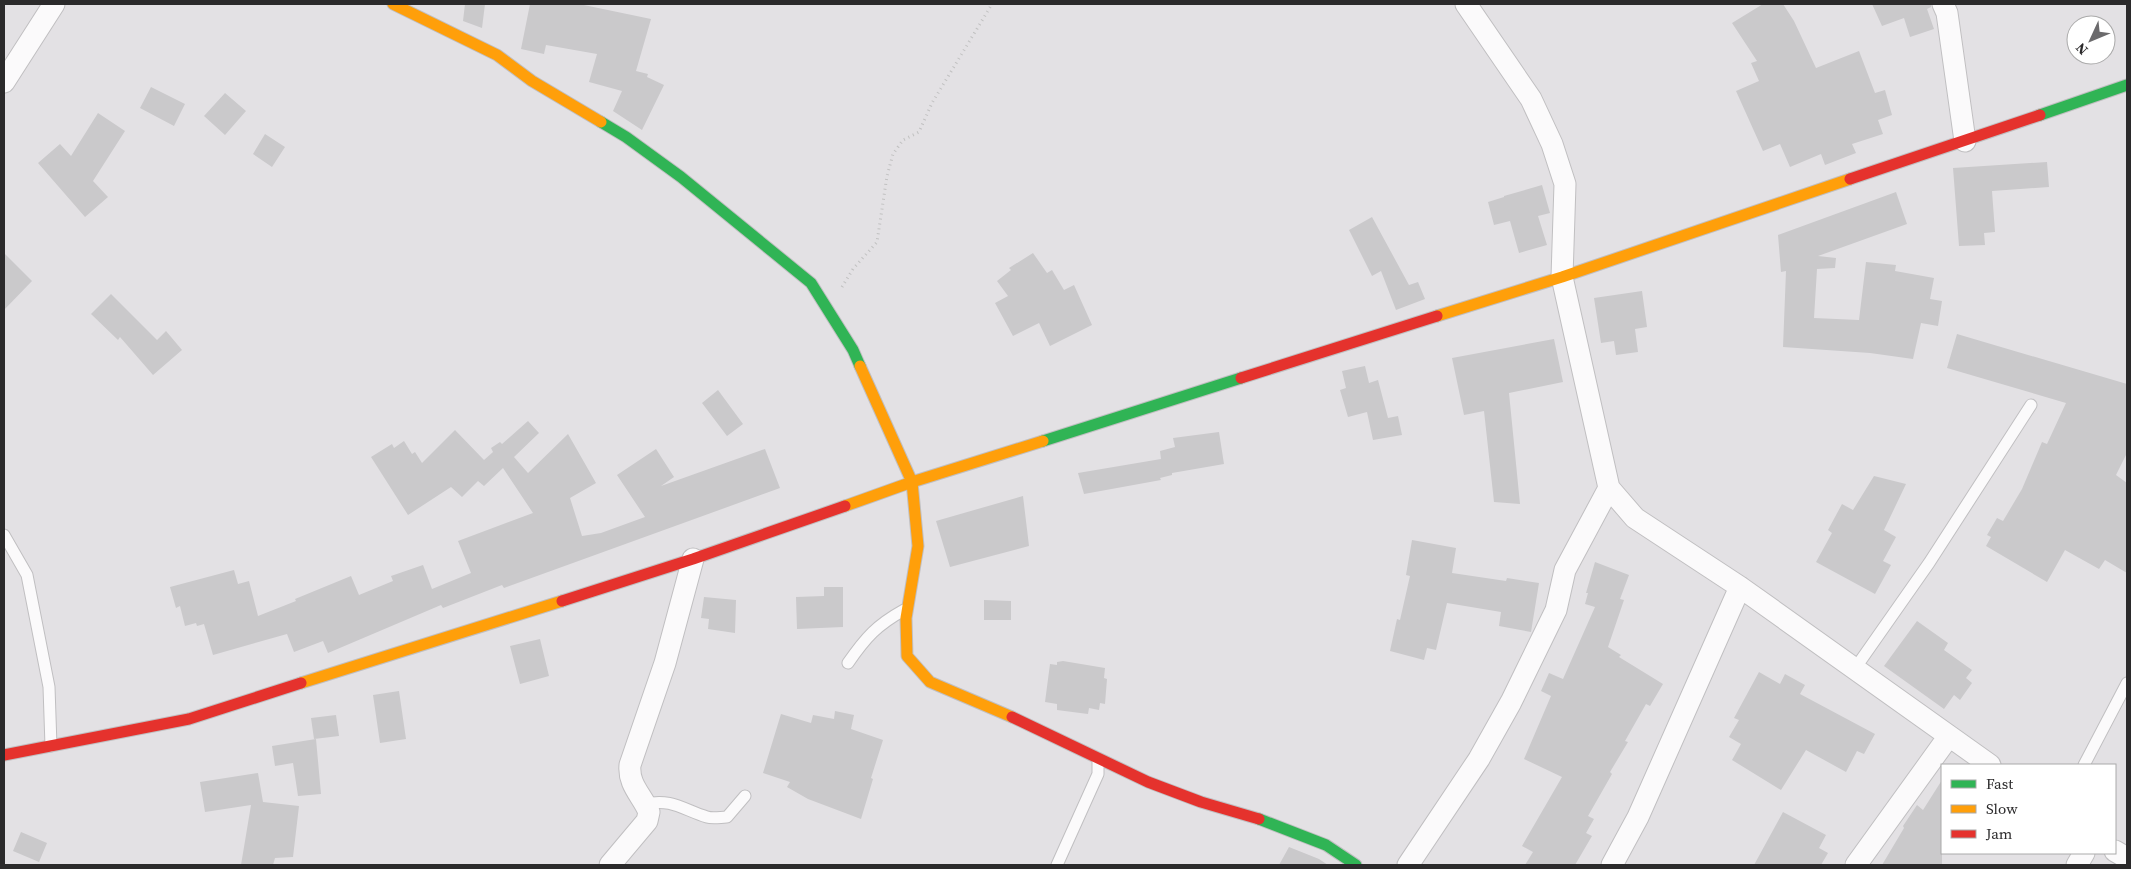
<svg xmlns="http://www.w3.org/2000/svg" width="2131" height="869" font-family="'Source Serif 4',serif">
<style>
.building{fill:#cac9cb}
.lines{fill:none;stroke-linecap:round;stroke-linejoin:round}
.lane-casing{stroke:#c0bfc1;stroke-width:13}
.street-casing{stroke:#c0bfc1;stroke-width:23}
.fast-casing{stroke:#c0bfc1;stroke-width:13}
.slow-casing{stroke:#c0bfc1;stroke-width:13}
.jam-casing{stroke:#c0bfc1;stroke-width:13}
.path{stroke:#c1c1c1;stroke-width:3;stroke-dasharray:1 4;stroke-linecap:butt}
.lane{stroke:#fbfafb;stroke-width:11}
.street{stroke:#fbfafb;stroke-width:21}
.fast{stroke:#30b455;stroke-width:11}
.slow{stroke:#ff9f0a;stroke-width:11}
.jam{stroke:#e5322d;stroke-width:11}
</style>
<rect width="100%" height="100%" fill="#e3e1e4"/>
<path class="building" d="M 465,4 L 485,4 L 482,28 L 463,21 Z
M 530,4 L 579,4 L 651,19 L 636,71 L 648,74 L 647,77 L 664,85 L 642,130 L 613,111 L 622,91 L 589,82 L 597,54 L 546,45 L 544,54 L 521,49 Z
M 1763,4 L 1783,4 L 1794,21 L 1816,68 L 1859,51 L 1875,93 L 1885,90 L 1892,115 L 1878,120 L 1883,134 L 1852,144 L 1856,153 L 1825,165 L 1821,154 L 1790,167 L 1780,144 L 1763,151 L 1736,91 L 1759,81 L 1751,63 L 1757,61 L 1732,23 Z
M 1872,4 L 1931,4 L 1931,7 L 1927,9 L 1934,29 L 1910,37 L 1904,18 L 1882,26 Z
M 151,87 L 185,104 L 174,126 L 140,108 Z
M 225,93 L 246,111 L 225,135 L 204,116 Z
M 98,113 L 125,131 L 93,181 L 108,197 L 85,217 L 38,163 L 60,144 L 71,156 Z
M 265,134 L 285,147 L 272,167 L 253,154 Z
M 2047,162 L 2049,187 L 1992,191 L 1995,232 L 1984,233 L 1985,245 L 1959,246 L 1953,168 Z
M 1542,185 L 1550,213 L 1538,216 L 1547,245 L 1519,253 L 1510,221 L 1494,225 L 1488,202 L 1504,197 L 1504,196 Z
M 1896,192 L 1907,224 L 1818,256 L 1836,258 L 1835,268 L 1817,269 L 1814,318 L 1859,320 L 1866,262 L 1896,265 L 1895,271 L 1934,278 L 1930,299 L 1942,301 L 1938,326 L 1921,323 L 1913,359 L 1870,353 L 1783,347 L 1786,271 L 1781,272 L 1778,235 Z
M 1372,217 L 1409,285 L 1418,282 L 1425,299 L 1396,310 L 1381,271 L 1372,276 L 1349,230 Z
M 4,253 L 32,281 L 4,310 Z
M 1033,253 L 1047,273 L 1052,270 L 1064,290 L 1074,285 L 1092,325 L 1050,346 L 1039,323 L 1013,336 L 995,303 L 1008,296 L 997,281 L 1011,270 L 1009,268 Z
M 1642,291 L 1647,327 L 1635,329 L 1638,352 L 1616,355 L 1614,341 L 1601,343 L 1594,298 Z
M 111,294 L 157,340 L 166,331 L 182,350 L 153,375 L 120,337 L 118,340 L 91,314 Z
M 1957,334 L 2127,384 L 2127,453 L 2116,475 L 2127,483 L 2127,573 L 2105,560 L 2099,569 L 2065,550 L 2047,582 L 1986,546 L 1991,537 L 1987,535 L 1997,518 L 2003,521 L 2022,489 L 2042,442 L 2047,444 L 2066,403 L 1947,368 Z
M 1554,339 L 1563,382 L 1509,393 L 1520,504 L 1494,502 L 1484,411 L 1464,415 L 1452,358 Z
M 1365,366 L 1369,383 L 1378,380 L 1388,418 L 1398,416 L 1402,435 L 1373,440 L 1367,412 L 1348,417 L 1340,390 L 1346,388 L 1342,371 Z
M 718,390 L 743,424 L 727,436 L 702,403 Z
M 528,421 L 539,433 L 514,457 L 528,473 L 568,434 L 596,483 L 570,498 L 582,536 L 601,533 L 645,517 L 617,475 L 656,449 L 674,477 L 661,486 L 765,449 L 780,488 L 504,588 L 502,585 L 443,608 L 441,605 L 328,653 L 323,641 L 294,652 L 287,634 L 213,655 L 204,624 L 197,626 L 196,623 L 185,626 L 180,606 L 176,608 L 170,587 L 234,570 L 238,584 L 249,581 L 258,616 L 296,601 L 295,599 L 351,576 L 359,595 L 393,581 L 391,576 L 423,565 L 432,589 L 471,573 L 458,541 L 533,513 L 503,468 L 484,486 L 478,481 L 462,497 L 451,487 L 408,515 L 371,457 L 392,444 L 394,448 L 404,441 L 412,454 L 415,452 L 422,463 L 455,430 L 484,460 L 493,452 L 491,448 L 500,442 L 502,444 Z
M 1219,432 L 1224,464 L 1172,473 L 1172,475 L 1160,478 L 1161,480 L 1084,494 L 1078,473 L 1161,459 L 1160,451 L 1175,447 L 1173,438 Z
M 1874,476 L 1906,484 L 1884,530 L 1896,537 L 1883,561 L 1891,565 L 1875,594 L 1816,562 L 1832,533 L 1828,530 L 1842,504 L 1853,510 Z
M 1023,496 L 1029,546 L 950,567 L 936,521 Z
M 1412,540 L 1456,548 L 1452,573 L 1506,581 L 1507,578 L 1539,583 L 1531,632 L 1499,626 L 1501,612 L 1447,603 L 1436,650 L 1427,648 L 1424,660 L 1390,651 L 1397,619 L 1400,620 L 1410,576 L 1406,575 Z
M 1595,562 L 1629,575 L 1620,599 L 1624,600 L 1608,647 L 1621,655 L 1619,657 L 1663,684 L 1650,706 L 1646,704 L 1625,741 L 1628,742 L 1610,772 L 1612,774 L 1588,816 L 1594,819 L 1586,833 L 1592,836 L 1575,865 L 1525,865 L 1533,852 L 1522,846 L 1562,777 L 1524,759 L 1551,696 L 1541,691 L 1549,673 L 1563,679 L 1595,607 L 1585,604 L 1588,593 L 1586,593 Z
M 824,587 L 843,587 L 843,627 L 797,629 L 796,597 L 824,596 Z
M 704,597 L 736,600 L 735,633 L 708,629 L 709,619 L 701,618 Z
M 984,600 L 1011,601 L 1011,620 L 984,620 Z
M 1917,621 L 1948,643 L 1944,650 L 1972,670 L 1966,678 L 1972,683 L 1960,700 L 1954,695 L 1944,709 L 1884,666 Z
M 540,639 L 549,676 L 520,684 L 510,646 Z
M 1063,661 L 1105,668 L 1104,678 L 1107,679 L 1105,704 L 1100,703 L 1099,710 L 1089,708 L 1088,714 L 1057,710 L 1057,704 L 1045,702 L 1050,664 L 1057,665 L 1057,662 Z
M 1759,672 L 1780,684 L 1785,674 L 1805,685 L 1800,694 L 1875,734 L 1864,754 L 1857,751 L 1846,772 L 1806,750 L 1781,790 L 1732,760 L 1741,744 L 1729,737 L 1739,720 L 1734,718 Z
M 399,691 L 406,739 L 380,743 L 373,695 Z
M 835,711 L 854,715 L 851,729 L 883,740 L 871,778 L 873,779 L 861,819 L 808,799 L 787,787 L 790,782 L 763,773 L 781,714 L 811,723 L 813,715 L 834,719 Z
M 336,715 L 339,736 L 314,739 L 311,718 Z
M 316,739 L 321,794 L 298,796 L 293,763 L 275,766 L 272,746 Z
M 258,773 L 263,802 L 299,806 L 293,857 L 275,858 L 273,865 L 241,865 L 251,805 L 205,812 L 200,782 Z
M 1942,780 L 1942,865 L 1882,865 L 1904,828 L 1903,826 L 1917,805 L 1923,810 Z
M 1783,812 L 1826,835 L 1819,848 L 1828,853 L 1821,865 L 1754,865 Z
M 21,832 L 47,843 L 39,862 L 13,851 Z
M 1289,847 L 1319,859 L 1328,865 L 1279,865 Z"/>
<g class="lines">
<g class="lane-casing">
<path id="lane" d="M 4,535 L 27,575 L 49,687 L 51,746
M 848,663 C 866,637 877,625 904,610
M 1854,670 L 1929,563 L 2031,405
M 2084,765 L 2127,683
M 646,804 C 671,798 684,810 707,817 C 713,819 721,817 727,817 L 745,796
M 1057,865 L 1098,774 L 1098,760"/>
</g>
<g class="street-casing">
<path id="street" d="M 1466,4 L 1531,99 L 1552,144 L 1565,184 L 1562,277 L 1609,488 L 1635,518 L 1740,587 L 1990,765
M 1943,4 L 1947,13 L 1965,141
M 4,82 L 54,4
M 2115,851 L 2127,858
M 610,865 L 647,821 L 649,812 C 642,795 628,785 630,765 L 665,663 L 693,559
M 1408,865 L 1479,759 L 1511,702 L 1556,610 L 1565,570 L 1609,488
M 1612,865 L 1638,817 L 1740,587
M 1856,865 L 1949,736
M 2077,865 L 2084,853"/>
</g>
<g class="fast-casing">
<path id="fast" d="M 2040,115 L 2127,85
M 601,122 L 626,137 L 681,177 L 811,283 L 853,350 L 860,366
M 1043,441 L 1241,378
M 1259,819 L 1326,845 L 1356,865"/>
</g>
<g class="slow-casing">
<path id="slow" d="M 393,4 L 497,55 L 532,81 L 601,122
M 1437,316 L 1562,277 L 1850,179
M 860,366 L 912,482 L 918,546 L 906,618 L 907,656 L 930,682 L 1012,717
M 845,506 L 912,482 L 1043,441
M 301,683 L 562,601"/>
</g>
<g class="jam-casing">
<path id="jam" d="M 1850,179 L 2040,115
M 1241,378 L 1437,316
M 562,601 L 693,559 L 845,506
M 1012,717 L 1148,782 L 1201,802 L 1259,819
M 4,755 L 189,719 L 301,683"/>
</g>
<path class="path" d="M 842,287 L 853,269 L 877,242 L 887,176 L 893,154 L 903,140 L 919,132 L 932,103 L 992,4"/>
<use href="#lane" class="lane"/>
<use href="#street" class="street"/>
<use href="#fast" class="fast"/>
<use href="#slow" class="slow"/>
<use href="#jam" class="jam"/>
</g>
<rect width="2131" height="869" fill="none" stroke="#2b2a2b" stroke-width="10"/>
<rect x="1941" y="764" width="175" height="90" fill="#ffffff" stroke="#aaaaaa"/>
<rect x="1951" y="780" width="25" height="8" fill="#30b455" stroke="#aaaaaa"/>
<text x="1986" y="789" font-size="15" fill="#2b2a2b">Fast</text>
<rect x="1951" y="805" width="25" height="8" fill="#ff9f0a" stroke="#aaaaaa"/>
<text x="1986" y="814" font-size="15" fill="#2b2a2b">Slow</text>
<rect x="1951" y="830" width="25" height="8" fill="#e5322d" stroke="#aaaaaa"/>
<text x="1986" y="839" font-size="15" fill="#2b2a2b">Jam</text>
<g transform="translate(2091 40) rotate(226)"><circle r="24" fill="#ffffff" stroke="#aaaaaa"/>
<path d="M0-4L9 19L0 12L-9 19Z" fill="#6b6a6c"/>
<text y="-8" font-size="14" font-weight="bold" text-anchor="middle" fill="#2b2a2b">N</text>
</g>
</svg>
